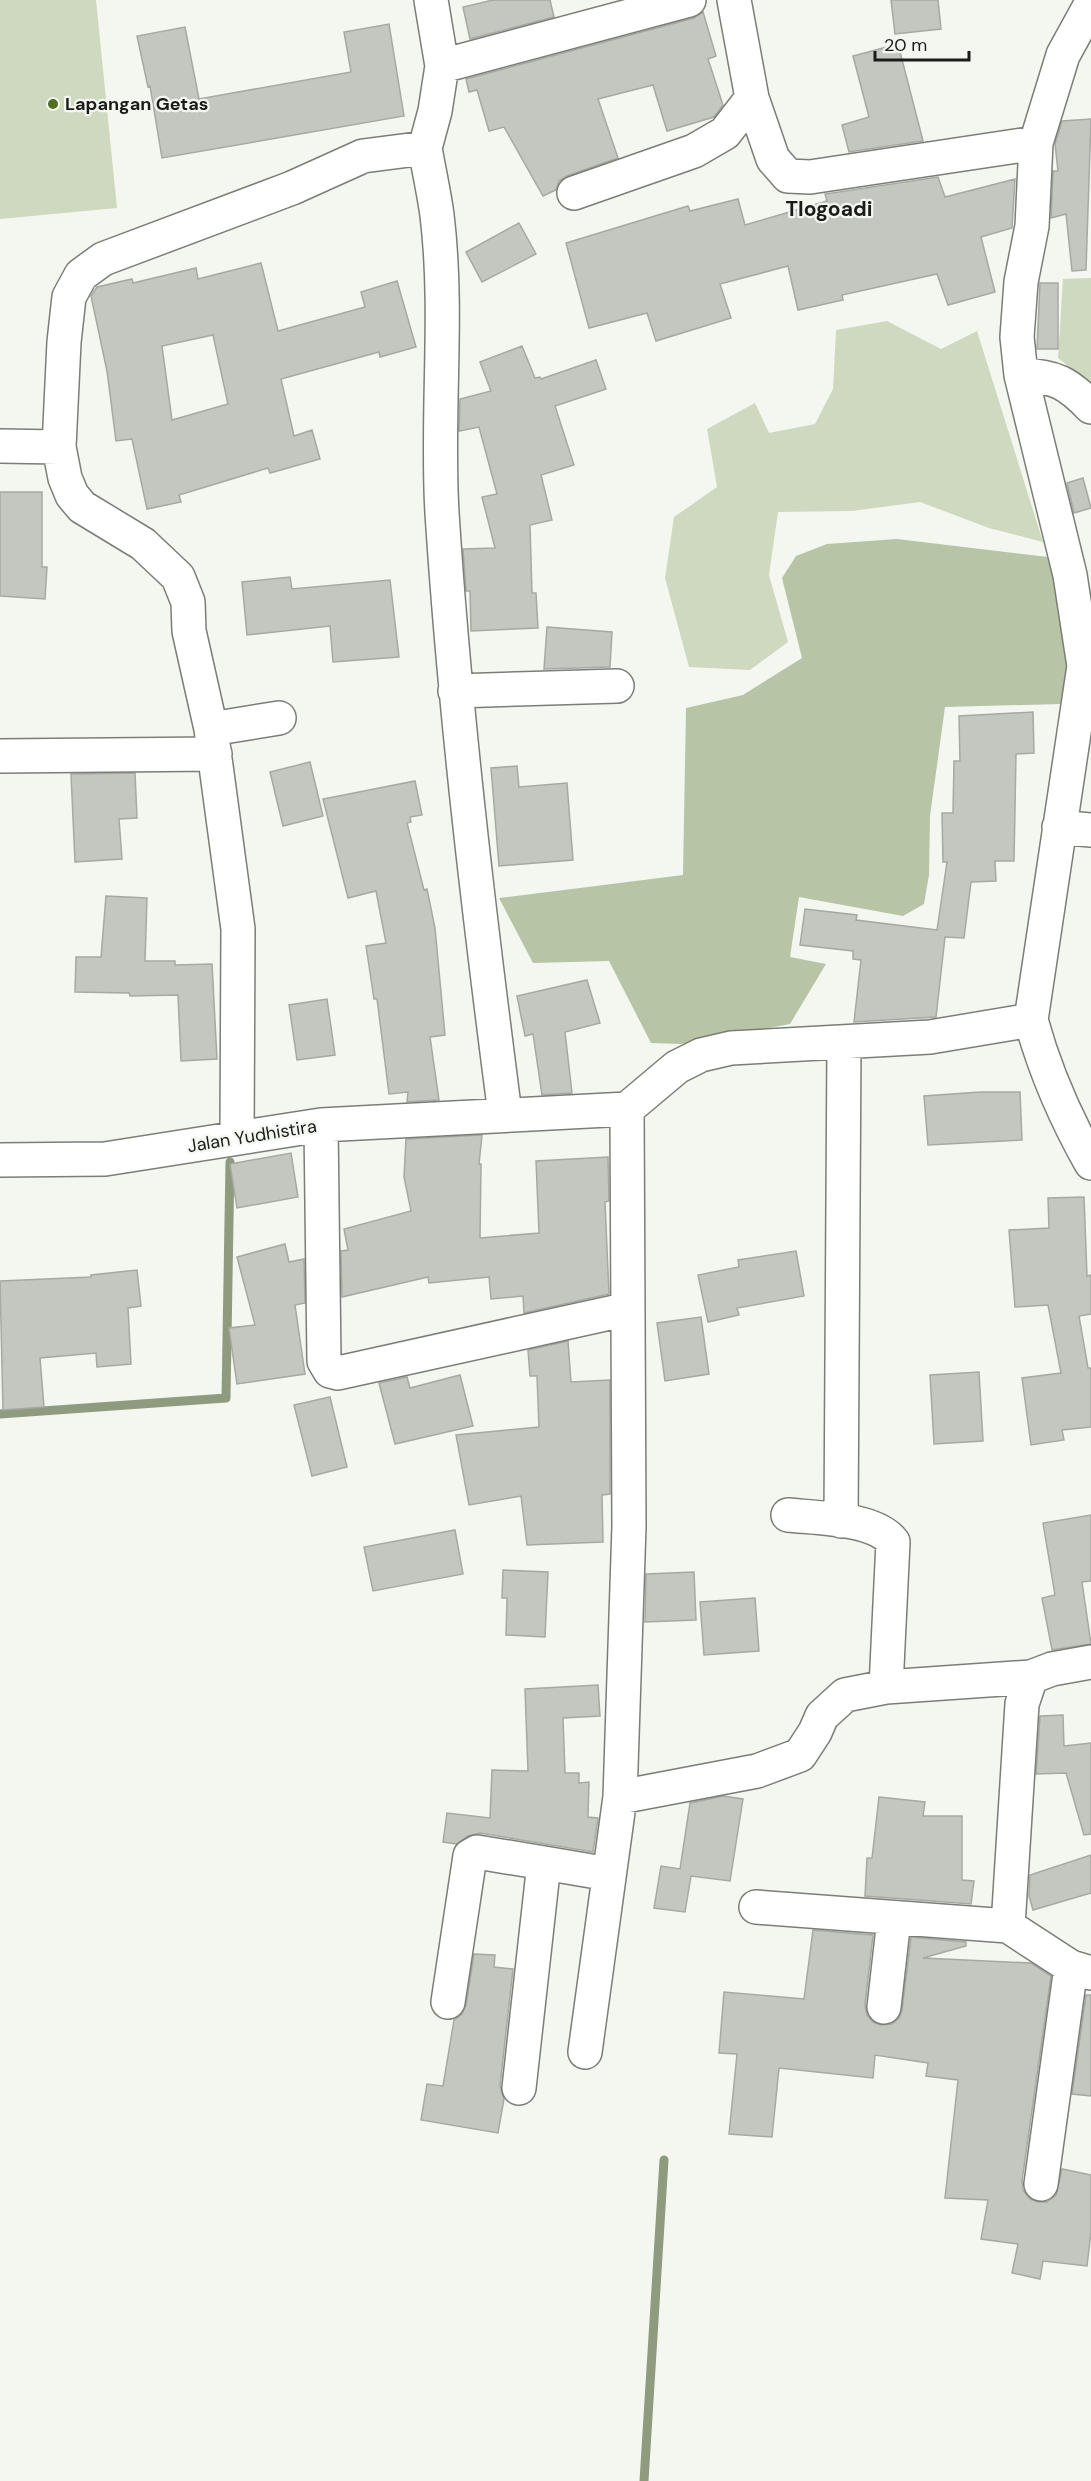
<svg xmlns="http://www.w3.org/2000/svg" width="1091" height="2481" font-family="'DM Sans',sans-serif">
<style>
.green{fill:#ced9c0}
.forest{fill:#b7c4a6}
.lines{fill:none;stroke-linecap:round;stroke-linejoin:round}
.stream{stroke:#8f9b7f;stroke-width:9}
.building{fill:#c4c7c0;stroke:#a6a9a2;stroke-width:1.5;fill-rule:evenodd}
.minor-casing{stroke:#7a7e77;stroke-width:36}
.minor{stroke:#fff;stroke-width:33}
.poi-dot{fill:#536f22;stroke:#f4f7f0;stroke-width:2}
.labels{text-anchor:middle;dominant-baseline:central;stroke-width:4.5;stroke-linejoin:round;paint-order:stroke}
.poi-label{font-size:18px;font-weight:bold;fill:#1b1c1a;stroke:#f4f7f0;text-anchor:start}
.street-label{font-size:18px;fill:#1b1c1a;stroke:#f4f7f0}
.quarter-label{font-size:21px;font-weight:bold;fill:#1b1c1a;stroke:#f4f7f0}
</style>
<rect width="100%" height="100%" fill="#f4f7f0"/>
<path class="green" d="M 0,0 L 96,0 L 117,208 L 0,219 Z
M 1091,278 L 1091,384 L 1058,358 L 1063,279 Z
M 887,321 L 941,349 L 977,331 L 1043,542 L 989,528 L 920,502 L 852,511 L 778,512 L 769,575 L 788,642 L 750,670 L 689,667 L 665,578 L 674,517 L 717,487 L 707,429 L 755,403 L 769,433 L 815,424 L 833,389 L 836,330 Z"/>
<path class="forest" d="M 897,539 L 1048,557 L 1063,598 L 1071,659 L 1061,704 L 945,707 L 930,816 L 929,875 L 924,904 L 903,916 L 799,897 L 790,957 L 826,964 L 790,1024 L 681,1044 L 651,1043 L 609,961 L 533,963 L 499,898 L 683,875 L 686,708 L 743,695 L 802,658 L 782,578 L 796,556 L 827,544 Z"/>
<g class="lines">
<path class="stream" d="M 0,1414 L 226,1398 L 230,1162
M 644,2481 L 664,2160"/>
</g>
<path class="building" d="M 493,0 L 550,0 L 554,17 L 470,39 L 463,7 Z
M 891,0 L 938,0 L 941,29 L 895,34 Z
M 703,12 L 716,56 L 708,59 L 723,105 L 714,117 L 667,131 L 653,85 L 598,99 L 618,158 L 567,176 L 559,181 L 556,190 L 543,196 L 504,127 L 489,131 L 477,90 L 469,92 L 466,79 L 694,18 Z
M 389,24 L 404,116 L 162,158 L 150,86 L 148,87 L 137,36 L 185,27 L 199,99 L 351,72 L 344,32 Z
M 898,44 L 923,141 L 849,152 L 842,125 L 869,117 L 853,56 Z
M 1091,119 L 1086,270 L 1072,271 L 1066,214 L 1051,218 L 1053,171 L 1058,171 L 1055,144 L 1062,121 Z
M 938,177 L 945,197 L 1015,179 L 1012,228 L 981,237 L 995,292 L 948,305 L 937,274 L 842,295 L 843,300 L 798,310 L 788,266 L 720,284 L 731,318 L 656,341 L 647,313 L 589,328 L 566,243 L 688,206 L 690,211 L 738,199 L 745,225 L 827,201 L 825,194 Z
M 519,223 L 536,254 L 482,282 L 466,252 Z
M 261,263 L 278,331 L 365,307 L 361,292 L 397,281 L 416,347 L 380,357 L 379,352 L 281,379 L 294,436 L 312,430 L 320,459 L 270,473 L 268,468 L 179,495 L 181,502 L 147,509 L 132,439 L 116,441 L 107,371 L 91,296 L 97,287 L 132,279 L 133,283 L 196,268 L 198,279 ZM 213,335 L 228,404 L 172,420 L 162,346 Z
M 1040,283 L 1058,283 L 1058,349 L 1037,349 Z
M 522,346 L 535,378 L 540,377 L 541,379 L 596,360 L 606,389 L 555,406 L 574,465 L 541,475 L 552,520 L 530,525 L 532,593 L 536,593 L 538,628 L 471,631 L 470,591 L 466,591 L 463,549 L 495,548 L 482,497 L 497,494 L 479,427 L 459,431 L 460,399 L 491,391 L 480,362 Z
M 1083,478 L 1091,508 L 1074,513 L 1067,483 Z
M 0,492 L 42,492 L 42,567 L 47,567 L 45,599 L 0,596 Z
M 290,577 L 292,589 L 390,580 L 399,657 L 333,662 L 330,626 L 247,635 L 242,582 Z
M 547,627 L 612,632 L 610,667 L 544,669 Z
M 1033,712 L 1034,753 L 1016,754 L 1014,861 L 995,861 L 996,881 L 971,882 L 964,938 L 945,937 L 936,1017 L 854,1022 L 861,960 L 853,959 L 853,951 L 800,945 L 805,909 L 857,915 L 856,920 L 937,930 L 947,862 L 943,862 L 942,813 L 953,813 L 954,761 L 960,761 L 959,716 Z
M 310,762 L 323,816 L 283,826 L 270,772 Z
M 517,766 L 519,787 L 567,783 L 573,860 L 499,866 L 491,768 Z
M 135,773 L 137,818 L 119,819 L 122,859 L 75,862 L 71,774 Z
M 415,781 L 422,815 L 410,817 L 411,822 L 407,823 L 424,890 L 427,889 L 435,928 L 445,1035 L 430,1037 L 439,1100 L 407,1102 L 408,1092 L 389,1094 L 377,999 L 374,999 L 366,946 L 386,943 L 376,891 L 348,898 L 323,799 Z
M 106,896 L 147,898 L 145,961 L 175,961 L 175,965 L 212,964 L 217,1059 L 181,1061 L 178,995 L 130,996 L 129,993 L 75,992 L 76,957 L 101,957 Z
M 587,980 L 600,1023 L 565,1032 L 572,1093 L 542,1095 L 533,1034 L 525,1036 L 517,996 Z
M 327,999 L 335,1055 L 297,1060 L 289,1005 Z
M 980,1092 L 1020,1092 L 1022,1140 L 928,1145 L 924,1096 Z
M 482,1135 L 479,1164 L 481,1164 L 480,1238 L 539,1233 L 536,1161 L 608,1157 L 609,1201 L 605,1202 L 609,1294 L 524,1313 L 523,1296 L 491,1299 L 489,1277 L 429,1283 L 428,1277 L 342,1297 L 341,1251 L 348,1250 L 344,1229 L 411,1211 L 404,1177 L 406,1139 Z
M 291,1153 L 298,1197 L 237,1208 L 230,1164 Z
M 1084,1197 L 1087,1276 L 1091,1275 L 1091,1314 L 1079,1316 L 1088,1368 L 1091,1368 L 1091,1427 L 1062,1430 L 1064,1440 L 1031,1445 L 1022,1378 L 1061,1373 L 1048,1305 L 1015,1307 L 1009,1230 L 1049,1228 L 1048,1198 Z
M 285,1244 L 289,1262 L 304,1259 L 305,1303 L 295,1305 L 305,1374 L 237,1384 L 229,1328 L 255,1325 L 237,1257 Z
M 796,1251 L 804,1296 L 737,1308 L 739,1315 L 708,1322 L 698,1275 L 739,1267 L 738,1260 Z
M 137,1270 L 141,1306 L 128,1308 L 131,1364 L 97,1367 L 96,1353 L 40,1358 L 44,1407 L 3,1410 L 0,1281 L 91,1277 L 91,1275 Z
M 701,1317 L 709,1374 L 665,1381 L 657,1323 Z
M 568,1341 L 571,1382 L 610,1380 L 610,1494 L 602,1495 L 603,1542 L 527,1545 L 521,1496 L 469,1505 L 456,1435 L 539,1427 L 537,1376 L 530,1376 L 528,1350 Z
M 979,1372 L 983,1441 L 934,1444 L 930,1375 Z
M 460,1375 L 473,1426 L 395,1444 L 379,1383 L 407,1377 L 410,1388 Z
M 330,1397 L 347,1467 L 312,1476 L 294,1405 Z
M 1091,1515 L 1091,1581 L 1082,1582 L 1091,1644 L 1052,1650 L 1042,1598 L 1055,1595 L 1043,1523 Z
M 455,1530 L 463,1574 L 373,1591 L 364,1547 Z
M 503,1570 L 548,1572 L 545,1637 L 506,1635 L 507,1598 L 502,1598 Z
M 694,1572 L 696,1620 L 645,1622 L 646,1574 Z
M 755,1598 L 759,1651 L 704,1655 L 700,1602 Z
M 598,1685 L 600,1716 L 563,1718 L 565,1773 L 579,1773 L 579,1783 L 589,1782 L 588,1817 L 598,1818 L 593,1852 L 480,1833 L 468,1836 L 457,1844 L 443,1842 L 447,1813 L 490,1818 L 492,1770 L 528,1771 L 525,1689 Z
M 1063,1715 L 1064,1746 L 1091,1743 L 1091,1834 L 1084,1835 L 1066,1773 L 1036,1774 L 1040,1716 Z
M 723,1796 L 743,1799 L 730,1881 L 691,1876 L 685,1912 L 654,1908 L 661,1866 L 680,1869 L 690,1803 Z
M 879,1797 L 925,1802 L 923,1816 L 962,1816 L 962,1880 L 974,1881 L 971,1904 L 865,1896 L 867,1858 L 872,1858 Z
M 1091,1855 L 1091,1893 L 1033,1910 L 1029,1896 L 1030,1875 Z
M 813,1930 L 873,1935 L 865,2005 L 867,2015 L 873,2022 L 881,2025 L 892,2024 L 899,2018 L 902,2010 L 911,1937 L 966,1942 L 966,1946 L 923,1958 L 1031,1963 L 1051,1976 L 1022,2181 L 1023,2190 L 1030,2199 L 1038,2202 L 1047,2202 L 1056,2195 L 1062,2169 L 1091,2175 L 1091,2232 L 1087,2266 L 1043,2261 L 1040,2279 L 1012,2273 L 1018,2244 L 981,2239 L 988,2200 L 945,2198 L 958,2080 L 926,2076 L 928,2063 L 875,2055 L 873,2078 L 779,2068 L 772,2137 L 729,2134 L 737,2054 L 719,2053 L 724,1992 L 804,1999 Z
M 474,1954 L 495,1955 L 494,1967 L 513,1969 L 500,2086 L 504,2099 L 498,2133 L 421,2120 L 427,2084 L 443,2086 L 454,2020 L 462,2014 L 466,2005 Z
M 1086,1995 L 1091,1995 L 1091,2096 L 1072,2094 Z"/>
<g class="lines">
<g class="minor-casing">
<path id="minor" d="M 734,0 L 752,98 L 773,159 L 788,176 L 810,177 L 1036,143
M 1091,4 L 1063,55 L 1036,143 L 1032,226 L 1021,282 L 1017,337 L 1021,375 L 1070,575 L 1084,666 L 1031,1020 C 1045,1071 1065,1117 1091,1163
M 442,66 L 689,0
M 425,148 C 429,171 434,193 437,215 C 449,314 436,414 442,513 C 455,714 479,914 505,1114
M 574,193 L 694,151 L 725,133 L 752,98
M 1021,375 C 1055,376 1068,383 1091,407
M 0,446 L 59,447 L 64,342 L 69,297 L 81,275 L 103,259 L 292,188 L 363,156 L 425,148 L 435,111 L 442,66 L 431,0
M 59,447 L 65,478 L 72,495 L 82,507 L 143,544 L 178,577 L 188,602 L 189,631 L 211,729 L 238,929 L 237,1138
M 455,691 L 617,686
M 211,729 L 279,718
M 0,756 L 215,754
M 1059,827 L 1091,830
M 627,1109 L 629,1526 L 620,1797 L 757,1771 L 800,1755 L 815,1732 L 822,1716 L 845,1695 L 886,1687 L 1031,1677 L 1052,1669 L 1091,1662
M 321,1125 L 324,1361 L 330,1371 L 338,1373 L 628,1309
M 0,1160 L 105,1159 L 321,1125 L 627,1109 L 677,1067 L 701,1055 L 731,1048 L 930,1037 L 1031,1020
M 788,1515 C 817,1518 875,1518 893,1542 L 886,1687
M 841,1521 L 844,1043
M 1031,1677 L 1022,1704 L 1008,1926 L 1071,1967 L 1091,1973
M 756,1907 L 1008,1926
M 448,2002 L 470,1856 L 477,1852 L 544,1863
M 884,2007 L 894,1919
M 585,2052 L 620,1797
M 519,2088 L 544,1863 L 609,1874
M 1041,2184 L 1071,1967"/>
</g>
<use href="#minor" class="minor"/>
</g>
<circle class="poi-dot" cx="53" cy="104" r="6"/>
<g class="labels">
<g class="poi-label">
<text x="65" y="104">Lapangan Getas</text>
</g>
<g class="street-label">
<text transform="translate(252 1136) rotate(-9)">Jalan Yudhistira</text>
</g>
<g class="quarter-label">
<text x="829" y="209">Tlogoadi</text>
</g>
</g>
<path d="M875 51v9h94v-9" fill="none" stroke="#1b1c1a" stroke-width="3"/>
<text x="884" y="51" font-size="18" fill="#1b1c1a" stroke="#f4f7f0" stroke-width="4.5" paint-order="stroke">20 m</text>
</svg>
